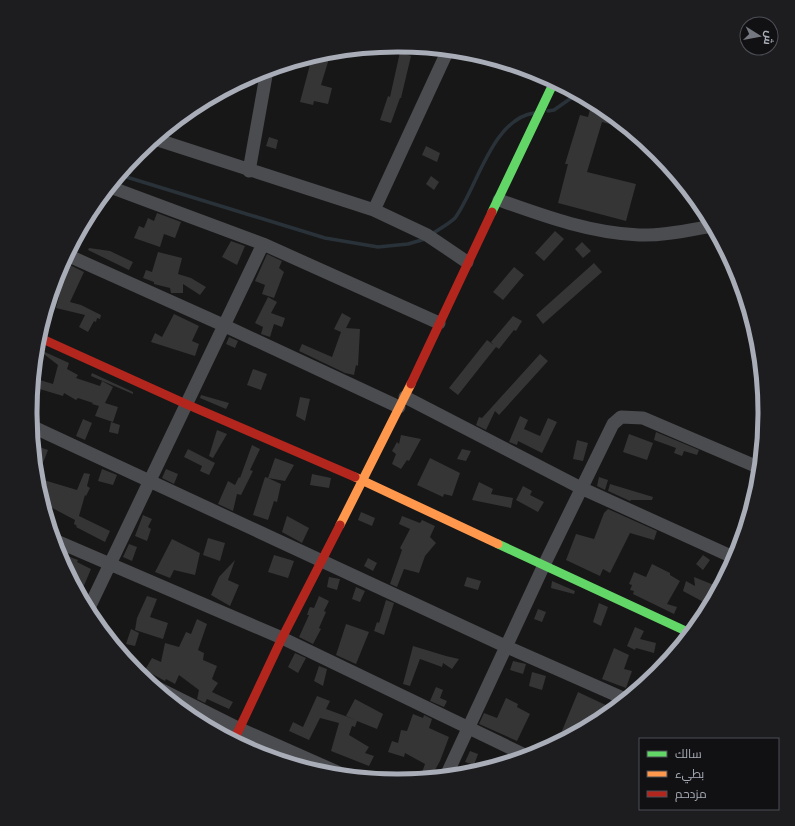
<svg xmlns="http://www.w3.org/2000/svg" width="795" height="826" font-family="'DM Sans',Cairo,sans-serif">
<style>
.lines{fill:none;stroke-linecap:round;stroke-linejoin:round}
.stream{stroke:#2a3239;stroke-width:3.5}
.building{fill:#353536}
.street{stroke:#4b4c50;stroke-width:13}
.fast{stroke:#63d668;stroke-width:9}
.slow{stroke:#ff974d;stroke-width:9}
.jam{stroke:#b3261e;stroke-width:9}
.rim{fill:none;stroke:#a8adb8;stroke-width:5}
</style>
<rect width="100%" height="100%" fill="#171717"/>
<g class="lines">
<path class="stream" d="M 548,111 L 554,110 L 577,94
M 120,175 L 325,238 L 378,247 L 408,244 L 425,239
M 432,234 C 439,229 449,224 455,218 C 477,188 492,119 534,113"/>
</g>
<path class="building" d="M 331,52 L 321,85 L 332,88 L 328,104 L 314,101 L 313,105 L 300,102 L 312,57 Z
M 400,52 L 411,56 L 401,98 L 400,98 L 391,123 L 380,120 L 388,96 L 390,97 Z
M 592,102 L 613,116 L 610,124 L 602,122 L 587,172 L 636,184 L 626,221 L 558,203 L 568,164 L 565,164 L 580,115 L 588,117 Z
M 269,137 L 278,140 L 276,149 L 266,146 Z
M 426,146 L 440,153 L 437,162 L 422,155 Z
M 431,176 L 439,182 L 434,190 L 426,184 Z
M 157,213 L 181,222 L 175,238 L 164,234 L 160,247 L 134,238 L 139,226 L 144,228 L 148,218 L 154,221 Z
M 555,231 L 564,239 L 544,261 L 535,253 Z
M 231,241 L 245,246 L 237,265 L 222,257 Z
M 582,242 L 591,251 L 583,258 L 575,249 Z
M 89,248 L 110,251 L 133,262 L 129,270 L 88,250 Z
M 158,252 L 182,258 L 178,274 L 191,278 L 206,287 L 200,295 L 183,284 L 183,293 L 171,293 L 170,288 L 154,284 L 154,282 L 143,278 L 146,270 L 152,272 Z
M 267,254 L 282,261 L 279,268 L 284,272 L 274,298 L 262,294 L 265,285 L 255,281 Z
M 66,263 L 84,272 L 70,302 L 81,305 L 101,315 L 100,319 L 97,318 L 96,322 L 94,321 L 88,332 L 79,327 L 85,315 L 56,308 L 59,297 L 52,294 Z
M 594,263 L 602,272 L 543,324 L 536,315 Z
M 514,267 L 524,275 L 503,300 L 493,292 Z
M 268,297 L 277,302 L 271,313 L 285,318 L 282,327 L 274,324 L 270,337 L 261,334 L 263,327 L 255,323 Z
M 342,313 L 351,318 L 346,328 L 360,329 L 358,366 L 356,365 L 354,375 L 345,373 L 299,351 L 302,344 L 332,357 L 341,332 L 334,329 Z
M 174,314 L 199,326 L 192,341 L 199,344 L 195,356 L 151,342 L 155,333 L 162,337 Z
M 513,316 L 522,321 L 516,331 L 514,330 L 499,349 L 496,347 L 458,395 L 449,388 L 487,340 L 494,345 L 491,342 Z
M 229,337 L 238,341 L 235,348 L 226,344 Z
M 36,348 L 69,363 L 67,369 L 78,375 L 76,378 L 100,386 L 102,381 L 113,387 L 105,403 L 118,407 L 113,422 L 95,416 L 99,406 L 92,404 L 93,403 L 78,398 L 76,400 L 64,393 L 63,396 L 33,387 L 33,378 L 53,384 L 58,365 Z
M 540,354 L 548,361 L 499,415 L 495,411 L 486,430 L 476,425 L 479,417 L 482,418 Z
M 253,369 L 267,374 L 261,390 L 247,385 Z
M 92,373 L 133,392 L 133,394 L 91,376 Z
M 201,395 L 229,403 L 226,409 L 200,398 Z
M 300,397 L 310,399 L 305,421 L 296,416 Z
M 520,416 L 528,420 L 524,429 L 540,436 L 548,418 L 557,422 L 542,453 L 518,441 L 517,445 L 509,442 Z
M 83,419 L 92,423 L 85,440 L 76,436 Z
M 111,422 L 120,425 L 118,434 L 109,432 Z
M 217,430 L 227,434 L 213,458 L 209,456 Z
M 656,432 L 699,450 L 697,455 L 684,451 L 682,456 L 674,453 L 676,448 L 654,440 Z
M 629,434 L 653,443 L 647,460 L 623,452 Z
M 401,435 L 421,439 L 409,461 L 407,460 L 401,469 L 392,464 L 396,454 L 392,451 L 397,442 L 399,444 Z
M 577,440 L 588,443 L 583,461 L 573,459 Z
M 252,445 L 260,449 L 250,470 L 253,471 L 241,495 L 237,494 L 233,511 L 218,504 L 228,481 L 235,485 L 239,477 L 240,478 Z
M 36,446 L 48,450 L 37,478 L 77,490 L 84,473 L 90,474 L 87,486 L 90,488 L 86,496 L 85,495 L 79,516 L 110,531 L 105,542 L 76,527 L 77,526 L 74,524 L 75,520 L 43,503 L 37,484 L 34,452 Z
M 188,449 L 215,463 L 209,475 L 200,471 L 202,466 L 184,457 Z
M 462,449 L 471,451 L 466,461 L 457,459 Z
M 275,458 L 294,465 L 285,481 L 268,478 L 281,484 L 277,502 L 274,501 L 268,520 L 253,515 L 265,477 L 268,478 Z
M 430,458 L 460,473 L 452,496 L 444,494 L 443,497 L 417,485 Z
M 102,469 L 117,475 L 113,485 L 98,481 Z
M 166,469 L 178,474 L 174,484 L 162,478 Z
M 312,474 L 331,478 L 329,488 L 310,485 Z
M 599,477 L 608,480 L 605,490 L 597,486 Z
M 479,482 L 493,489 L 491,494 L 513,498 L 511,508 L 472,500 Z
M 610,484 L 653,497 L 652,500 L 631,500 L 630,501 L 608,491 Z
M 523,486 L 532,491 L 530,495 L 544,502 L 538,512 L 516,500 Z
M 608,509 L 657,531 L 654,540 L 630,533 L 610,573 L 603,569 L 600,576 L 566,560 L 576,534 L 594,539 L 604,513 Z
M 361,512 L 375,518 L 372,526 L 358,520 Z
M 143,515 L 152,519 L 148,527 L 151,529 L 147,541 L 135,536 Z
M 287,516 L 309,528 L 302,543 L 282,532 Z
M 402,516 L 420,523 L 422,520 L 435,526 L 430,537 L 436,543 L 425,556 L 419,573 L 404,569 L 397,587 L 390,584 L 402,550 L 400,548 L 410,529 L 399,524 Z
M 208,538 L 225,543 L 220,561 L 203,555 Z
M 172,539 L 200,553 L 195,575 L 174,570 L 170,578 L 155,572 Z
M 129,544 L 137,547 L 132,561 L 123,557 Z
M 57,552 L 78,560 L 77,562 L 91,569 L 80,595 Z
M 274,555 L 294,561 L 288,578 L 268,572 Z
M 703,555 L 710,560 L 703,570 L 696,564 Z
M 368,558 L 377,563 L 373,571 L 364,566 Z
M 235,560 L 228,580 L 239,585 L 230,606 L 211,595 L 219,577 Z
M 652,564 L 670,573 L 670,575 L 680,581 L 667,604 L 677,607 L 674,614 L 633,594 L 634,591 L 630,590 L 632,585 L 629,584 L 634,572 L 646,577 Z
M 329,577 L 340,579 L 337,590 L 327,587 Z
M 467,577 L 481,581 L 478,590 L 464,586 Z
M 694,577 L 714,585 L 710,594 L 715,596 L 709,605 L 683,591 L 686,581 L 695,586 Z
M 552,581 L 575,591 L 574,594 L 551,588 Z
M 356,587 L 365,591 L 360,602 L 352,599 Z
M 147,596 L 157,599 L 150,617 L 168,623 L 163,639 L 135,630 L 137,618 Z
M 319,596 L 329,601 L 324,611 L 326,612 L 319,628 L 321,629 L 313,644 L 299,637 L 309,615 L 307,615 L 309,609 L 310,607 L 314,608 Z
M 386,600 L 394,603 L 384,635 L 374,631 L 377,622 L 379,623 Z
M 599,603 L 608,607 L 601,626 L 593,622 Z
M 538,609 L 546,612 L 542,622 L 534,619 Z
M 197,619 L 207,624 L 198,650 L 204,653 L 203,660 L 217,666 L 212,679 L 218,683 L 212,692 L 233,702 L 229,709 L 207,699 L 205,703 L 197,699 L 199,690 L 179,675 L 175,684 L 166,679 L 165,681 L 145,670 L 152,658 L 161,662 L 165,643 L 179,647 L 186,632 L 191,634 Z
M 346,624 L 369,632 L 356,664 L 336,655 Z
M 635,627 L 644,631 L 640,639 L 656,643 L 654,653 L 636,648 L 635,650 L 627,646 Z
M 131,629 L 139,633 L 135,646 L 126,644 Z
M 413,646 L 446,656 L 459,659 L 452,669 L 443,663 L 442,667 L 420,659 L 410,686 L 403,684 Z
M 614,648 L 629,655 L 624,669 L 632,671 L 626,688 L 602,679 Z
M 295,653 L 306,658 L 298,673 L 288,667 Z
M 513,661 L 526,664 L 523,674 L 510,670 Z
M 319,666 L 327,669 L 323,686 L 314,681 Z
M 532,672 L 546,676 L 542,690 L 529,686 Z
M 436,687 L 443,690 L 440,698 L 447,701 L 444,707 L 430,701 Z
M 578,692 L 614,709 L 601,719 L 557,743 Z
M 317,696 L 330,701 L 326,709 L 356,720 L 346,716 L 355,699 L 383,714 L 377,729 L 357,721 L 355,727 L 352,726 L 349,735 L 369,747 L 365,753 L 374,756 L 369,766 L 331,751 L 339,723 L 320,718 L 309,740 L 289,731 L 293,722 L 303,727 Z
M 506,698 L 518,704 L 517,707 L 530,714 L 517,741 L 479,724 L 484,713 L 497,718 Z
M 413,714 L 423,718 L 424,715 L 432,719 L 429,728 L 449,737 L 440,761 L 431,777 L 420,778 L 425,764 L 405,753 L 404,757 L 388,752 L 392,741 L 398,743 L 401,730 L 407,731 Z
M 470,751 L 478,754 L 474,765 L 465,762 Z"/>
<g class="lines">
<path class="street" d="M 155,139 L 374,210 L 427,235 L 467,262
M 249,171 L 267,70
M 110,187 L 263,244 L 439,323
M 499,200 C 544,216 590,233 639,235 C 663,236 689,230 712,226
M 374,210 L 448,50
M 67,255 L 223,325 L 399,407
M 405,397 L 581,488 L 735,558
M 31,426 L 505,646 L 625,699
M 54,540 L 282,638 L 527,756
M 88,610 L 263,244
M 154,686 L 240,729 L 344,775
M 446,776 L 544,565 L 613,424 L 621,417 L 643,418 L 760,468"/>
<path class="fast" d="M 492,212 L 554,82
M 498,544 L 690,633"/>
<path class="slow" d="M 355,477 L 498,544
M 340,525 L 411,384"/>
<path class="jam" d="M 38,337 L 186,404 L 355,477
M 411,384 L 492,212
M 234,740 L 282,638 L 340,525"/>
</g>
<path d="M0 0H795V826H0ZM397 52H398A360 360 0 0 1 758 412V414A360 360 0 0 1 398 774H397A360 360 0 0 1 37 414V412A360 360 0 0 1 397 52Z" fill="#1d1d20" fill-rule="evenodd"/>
<path class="rim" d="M397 52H398A360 360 0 0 1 758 412V414A360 360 0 0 1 398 774H397A360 360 0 0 1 37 414V412A360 360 0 0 1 397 52Z"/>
<rect x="639" y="738" width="140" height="72" fill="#111113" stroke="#4d4f55"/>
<rect x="647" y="751" width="20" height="6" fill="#63d668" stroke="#4d4f55"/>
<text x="675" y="758" font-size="12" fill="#a8adb8">سالك</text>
<rect x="647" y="771" width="20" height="6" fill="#ff974d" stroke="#4d4f55"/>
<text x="675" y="778" font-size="12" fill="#a8adb8">بطيء</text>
<rect x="647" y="791" width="20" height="6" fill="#b3261e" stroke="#4d4f55"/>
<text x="675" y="798" font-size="12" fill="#a8adb8">مزدحم</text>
<g transform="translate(759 36) rotate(101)"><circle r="19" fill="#111113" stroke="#4d4f55"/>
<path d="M0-3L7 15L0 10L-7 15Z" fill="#757880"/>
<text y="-6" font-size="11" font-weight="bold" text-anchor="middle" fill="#a8adb8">ش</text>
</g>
</svg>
